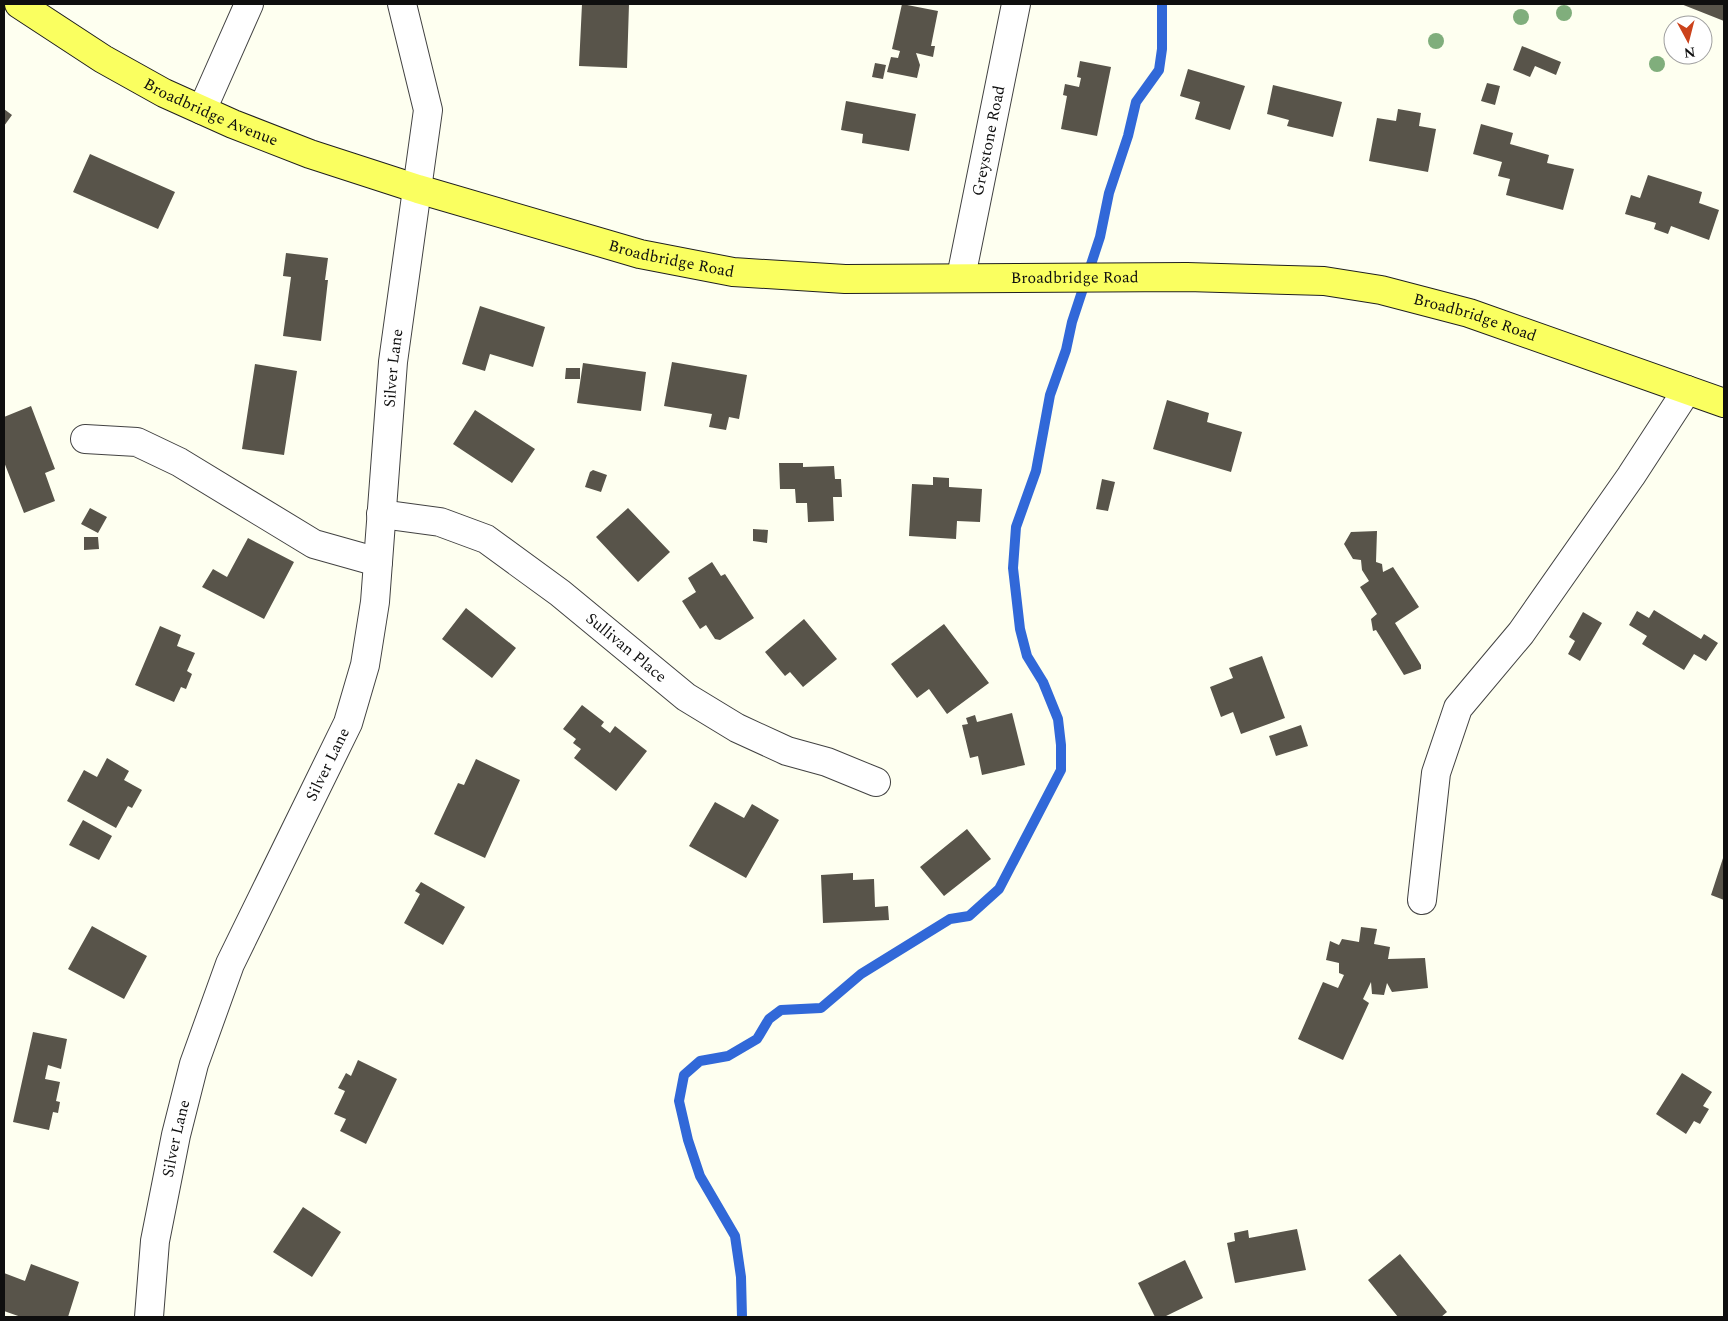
<svg xmlns="http://www.w3.org/2000/svg" width="1728" height="1321" font-family="Spectral,serif">
<style>
.lines{fill:none;stroke-linecap:round;stroke-linejoin:round}
.stream{stroke:#3168d8;stroke-width:10}
.building{fill:#58544a}
.minor-casing{stroke:#424242;stroke-width:30}
.major-casing{stroke:#202020;stroke-width:30}
.minor{stroke:#fff;stroke-width:28}
.major{stroke:#faff60;stroke-width:28}
.tree{fill:#80ae7c}
.labels{text-anchor:middle;dominant-baseline:central;stroke-width:5;stroke-linejoin:round;paint-order:stroke}
.street-label{font-size:16px;fill:#0f0f0f;stroke:#fff}
</style>
<rect width="100%" height="100%" fill="#fefff0"/>
<g class="lines">
<path class="stream" d="M 742,1317 L 741,1277 L 735,1236 L 700,1176 L 688,1140 L 679,1101 L 684,1075 L 700,1061 L 728,1056 L 757,1039 L 769,1019 L 781,1010 L 821,1008 L 861,974 L 950,919 L 969,916 L 999,889 L 1061,770 L 1061,745 L 1058,719 L 1043,682 L 1027,656 L 1020,629 L 1013,568 L 1016,527 L 1036,471 L 1050,395 L 1066,350 L 1072,322 L 1100,237 L 1109,193 L 1128,136 L 1136,102 L 1159,70 L 1162,49 L 1162,4"/>
</g>
<path class="building" d="M 582,4 L 629,4 L 627,68 L 579,66 Z
M 902,4 L 938,11 L 931,46 L 935,46 L 933,57 L 916,53 L 920,65 L 917,78 L 887,72 L 891,57 L 898,58 L 900,51 L 892,49 Z
M 1681,4 L 1724,4 L 1724,21 Z
M 1522,46 L 1561,62 L 1556,75 L 1535,66 L 1530,77 L 1513,70 Z
M 1080,61 L 1111,67 L 1097,136 L 1061,129 L 1067,96 L 1063,95 L 1065,84 L 1079,87 L 1081,78 L 1077,77 Z
M 875,63 L 886,65 L 883,79 L 872,77 Z
M 1188,69 L 1245,86 L 1230,130 L 1195,119 L 1200,102 L 1180,96 Z
M 1487,83 L 1500,86 L 1495,105 L 1481,101 Z
M 1273,85 L 1342,102 L 1333,137 L 1287,126 L 1289,120 L 1267,114 Z
M 846,101 L 916,114 L 909,151 L 862,143 L 863,134 L 841,130 Z
M 4,109 L 12,115 L 4,126 Z
M 1398,109 L 1421,113 L 1419,126 L 1436,129 L 1428,172 L 1369,161 L 1377,118 L 1396,121 Z
M 1481,124 L 1513,133 L 1510,144 L 1549,155 L 1547,163 L 1574,169 L 1563,210 L 1506,195 L 1510,179 L 1498,176 L 1502,162 L 1473,154 Z
M 90,154 L 175,192 L 158,229 L 73,192 Z
M 1648,175 L 1702,192 L 1699,203 L 1719,210 L 1709,240 L 1671,226 L 1668,234 L 1654,229 L 1656,223 L 1625,214 L 1631,195 L 1640,198 Z
M 286,253 L 328,258 L 325,280 L 328,280 L 321,341 L 283,336 L 291,277 L 283,276 Z
M 480,306 L 545,327 L 533,367 L 490,354 L 485,371 L 462,364 Z
M 672,362 L 747,375 L 739,419 L 729,417 L 726,430 L 709,427 L 712,414 L 664,406 Z
M 583,363 L 646,372 L 641,411 L 577,403 Z
M 255,364 L 297,371 L 284,455 L 242,449 Z
M 566,368 L 580,368 L 580,379 L 565,379 Z
M 1167,400 L 1209,413 L 1207,422 L 1242,432 L 1231,472 L 1153,449 Z
M 31,406 L 55,469 L 45,473 L 55,501 L 24,513 L 4,462 L 4,417 Z
M 475,410 L 535,449 L 512,483 L 453,444 Z
M 779,463 L 803,463 L 803,467 L 834,466 L 835,479 L 841,479 L 842,497 L 833,497 L 834,521 L 808,522 L 807,503 L 796,503 L 795,489 L 780,489 Z
M 593,470 L 607,475 L 601,492 L 585,487 L 590,472 Z
M 933,477 L 949,478 L 949,487 L 982,489 L 980,522 L 957,521 L 956,539 L 909,536 L 912,484 L 933,485 Z
M 1102,479 L 1115,482 L 1108,511 L 1096,509 Z
M 90,508 L 107,517 L 98,533 L 81,524 Z
M 628,508 L 670,552 L 638,582 L 596,537 Z
M 753,529 L 768,530 L 767,543 L 753,541 Z
M 1377,531 L 1376,562 L 1382,564 L 1383,572 L 1393,567 L 1419,607 L 1395,623 L 1421,665 L 1421,669 L 1404,675 L 1376,630 L 1373,631 L 1371,619 L 1377,614 L 1360,587 L 1369,581 L 1362,570 L 1361,560 L 1353,559 L 1344,544 L 1351,532 Z
M 84,537 L 98,537 L 99,549 L 84,550 Z
M 248,538 L 294,562 L 264,619 L 202,587 L 213,569 L 227,577 Z
M 712,562 L 721,576 L 725,574 L 754,618 L 720,640 L 715,639 L 706,625 L 700,629 L 682,601 L 696,592 L 688,578 Z
M 466,608 L 516,648 L 492,678 L 442,639 Z
M 1654,610 L 1701,639 L 1704,634 L 1718,643 L 1706,661 L 1694,654 L 1684,670 L 1642,644 L 1647,636 L 1629,625 L 1637,611 L 1649,618 Z
M 1583,612 L 1602,623 L 1580,661 L 1568,654 L 1575,641 L 1569,637 Z
M 804,619 L 837,659 L 803,687 L 790,672 L 785,676 L 765,652 Z
M 944,624 L 989,683 L 947,714 L 929,689 L 917,698 L 891,664 Z
M 160,626 L 181,635 L 177,646 L 195,653 L 187,671 L 192,674 L 186,689 L 181,687 L 174,702 L 135,685 Z
M 1262,656 L 1285,718 L 1241,734 L 1233,712 L 1221,717 L 1210,687 L 1233,678 L 1229,668 Z
M 582,705 L 604,722 L 601,726 L 610,733 L 615,726 L 647,751 L 616,791 L 574,758 L 581,749 L 573,743 L 576,739 L 563,729 Z
M 1012,713 L 1025,765 L 982,775 L 978,756 L 970,758 L 962,725 L 968,724 L 966,718 L 975,715 L 977,722 Z
M 1301,725 L 1308,746 L 1276,756 L 1269,736 Z
M 107,758 L 129,771 L 124,780 L 142,790 L 132,808 L 128,806 L 116,828 L 67,801 L 84,770 L 97,777 Z
M 476,759 L 520,780 L 485,858 L 434,834 L 458,783 L 464,785 Z
M 715,802 L 744,818 L 752,804 L 779,820 L 746,878 L 689,846 Z
M 83,820 L 112,836 L 99,860 L 69,845 Z
M 967,829 L 991,859 L 944,896 L 920,867 Z
M 1724,855 L 1724,900 L 1711,895 Z
M 853,873 L 853,880 L 874,879 L 875,907 L 888,906 L 889,920 L 823,923 L 821,875 Z
M 421,882 L 465,907 L 443,945 L 404,923 L 420,894 L 415,891 Z
M 92,926 L 147,956 L 124,999 L 68,969 Z
M 1361,927 L 1377,929 L 1374,944 L 1390,947 L 1388,959 L 1425,958 L 1428,988 L 1392,992 L 1387,983 L 1384,995 L 1372,994 L 1371,982 L 1363,999 L 1369,1003 L 1343,1060 L 1298,1039 L 1323,982 L 1338,988 L 1344,975 L 1339,973 L 1339,963 L 1326,960 L 1330,941 L 1339,945 L 1342,939 L 1359,942 Z
M 33,1032 L 67,1039 L 61,1069 L 48,1065 L 45,1079 L 60,1082 L 56,1101 L 60,1102 L 58,1113 L 53,1112 L 49,1130 L 13,1122 Z
M 358,1060 L 397,1079 L 366,1144 L 340,1131 L 346,1119 L 334,1114 L 345,1091 L 338,1088 L 346,1073 L 351,1076 Z
M 1682,1073 L 1712,1092 L 1703,1106 L 1709,1109 L 1700,1124 L 1694,1121 L 1686,1134 L 1656,1114 Z
M 303,1207 L 341,1232 L 312,1277 L 273,1252 Z
M 1297,1229 L 1306,1270 L 1235,1283 L 1227,1243 L 1235,1241 L 1234,1233 L 1248,1230 L 1249,1238 Z
M 1400,1254 L 1447,1312 L 1441,1317 L 1398,1317 L 1368,1280 Z
M 1185,1260 L 1203,1298 L 1164,1317 L 1155,1317 L 1138,1283 Z
M 31,1264 L 79,1282 L 68,1317 L 21,1317 L 4,1311 L 4,1273 L 25,1281 Z"/>
<g class="lines">
<g class="minor-casing">
<g id="minor">
<path d="M 202,110 L 249,4"/>
<path id="s1" d="M 961,277 L 1016,4"/>
<path d="M 85,439 L 137,442 L 179,462 L 314,544 L 378,562"/>
<path id="s2" d="M 381,514 L 440,522 L 486,539 L 560,593 L 686,697 L 737,728 L 787,751 L 827,762 L 876,782"/>
<path d="M 1422,900 L 1436,773 L 1458,708 L 1521,633 L 1631,476 L 1687,390"/>
<path id="s3" d="M 149,1317 L 155,1241 L 176,1135 L 194,1064 L 230,964 L 348,723 L 365,665 L 375,602 L 393,362 L 428,110 L 402,4"/>
</g>
</g>
<g class="major-casing">
<g id="major">
<path id="s4" d="M 19,4 L 103,59 L 164,93 L 233,124 L 310,154 L 418,189 L 640,254 L 733,272 L 845,279 L 1187,277 L 1324,281 L 1381,290 L 1469,313 L 1724,403"/>
</g>
</g>
<use href="#minor" class="minor"/>
<use href="#major" class="major"/>
</g>
<g class="tree">
<circle cx="1564" cy="13" r="8"/>
<circle cx="1521" cy="17" r="8"/>
<circle cx="1436" cy="41" r="8"/>
<circle cx="1657" cy="64" r="8"/>
</g>
<g class="labels">
<g class="street-label">
<text stroke="none"><textPath href="#s4" startOffset="221">Broadbridge Avenue</textPath></text>
<text stroke="none"><textPath href="#s1" startOffset="139">Greystone Road</textPath></text>
<text stroke="none"><textPath href="#s4" startOffset="705">Broadbridge Road</textPath></text>
<text stroke="none"><textPath href="#s4" startOffset="1110">Broadbridge Road</textPath></text>
<text stroke="none"><textPath href="#s4" startOffset="1515">Broadbridge Road</textPath></text>
<text stroke="none"><textPath href="#s3" startOffset="991">Silver Lane</textPath></text>
<text stroke="none"><textPath href="#s2" startOffset="286">Sullivan Place</textPath></text>
<text stroke="none"><textPath href="#s3" startOffset="586">Silver Lane</textPath></text>
<text stroke="none"><textPath href="#s3" startOffset="181">Silver Lane</textPath></text>
</g>
</g>
<rect width="1728" height="1321" fill="none" stroke="#0f0f0f" stroke-width="10"/>
<g transform="translate(1688 40) rotate(173)"><circle r="24" fill="#ffffff" stroke="#9f9f9f"/>
<path d="M0-4L9 19L0 12L-9 19Z" fill="#cb421b"/>
<text y="-8" font-size="14" font-weight="bold" text-anchor="middle" fill="#0f0f0f">N</text>
</g>
</svg>
